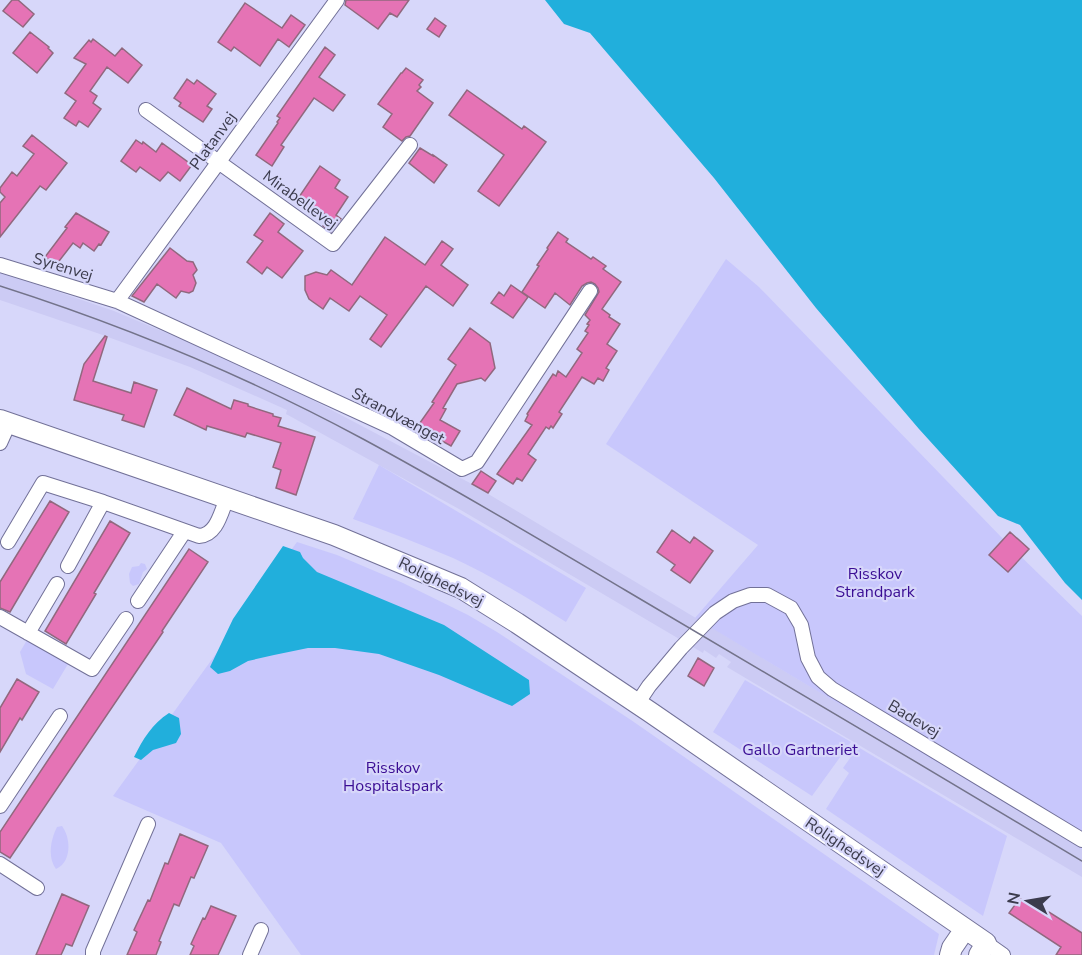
<svg xmlns="http://www.w3.org/2000/svg" width="1082" height="955" font-family="'Nunito Sans',sans-serif">
<style>
.built{fill:#cccbf4}
.green{fill:#c8c7fc}
.water{fill:#21afdc}
.building{fill:#e573b5;stroke:#91687e;stroke-width:1.5}
.lines{fill:none;stroke-linecap:round;stroke-linejoin:round}
.street-casing{stroke:#727198;stroke-width:16}
.secondary-casing{stroke:#727198;stroke-width:22}
.street{stroke:#fff;stroke-width:14}
.secondary{stroke:#fff;stroke-width:20}
.tram{stroke:#73738a;stroke-width:1.5}
.labels{text-anchor:middle;dominant-baseline:central;stroke-width:4.5;stroke-linejoin:round;paint-order:stroke}
.street-label{font-size:16px;fill:#3b3b4c;stroke:#d7d7fa}
.park-label{font-size:16px;fill:#3a0d94;stroke:#d7d7fa}
</style>
<rect width="100%" height="100%" fill="#d7d7fa"/>
<path class="built" d="M 0,272 L 114,311 L 207,350 L 303,395 L 470,483 L 1082,849 L 1082,877 L 727,667 L 731,662 L 719,654 L 716,658 L 704,650 L 703,653 L 459,509 L 286,414 L 287,410 L 190,367 L 97,333 L 0,300 Z"/>
<path class="green" d="M 726,259 L 759,287 L 1006,542 L 1082,616 L 1082,849 L 695,618 L 758,545 L 606,444 Z
M 379,465 L 586,588 L 566,622 C 529,599 492,576 453,558 C 420,544 387,531 353,519 Z
M 297,542 L 337,555 L 403,583 L 468,615 L 497,632 L 631,720 L 939,934 L 934,955 L 301,955 L 221,843 L 113,796 Z
M 141,563 L 145,564 L 147,569 L 143,572 L 139,584 L 133,586 L 130,583 L 129,574 L 132,567 L 139,566 Z
M 27,640 L 68,664 L 53,689 L 26,674 L 20,652 Z
M 745,680 L 851,742 L 812,796 L 713,732 Z
M 858,747 L 1007,836 L 983,916 L 826,809 L 849,773 L 843,768 Z
M 62,826 C 71,838 72,862 56,869 C 47,857 51,839 57,827 Z"/>
<path class="water" d="M 545,0 L 1082,0 L 1082,600 L 1065,583 L 1020,525 L 998,516 L 919,429 L 816,308 L 714,178 L 590,33 L 564,24 Z
M 283,546 L 300,552 L 303,558 L 317,572 L 444,625 L 529,680 L 530,694 L 512,706 L 439,675 L 379,654 L 335,648 L 308,648 L 274,655 L 248,661 L 230,671 L 218,674 L 210,667 L 233,619 Z
M 169,713 L 179,718 L 181,734 L 176,743 L 153,750 L 141,760 L 134,757 C 143,739 152,724 169,713 Z"/>
<path class="building" d="M 12,0 L 18,0 L 34,14 L 23,27 L 3,11 Z
M 346,0 L 409,0 L 397,17 L 390,13 L 378,29 L 345,5 Z
M 245,3 L 282,28 L 291,15 L 305,25 L 289,47 L 278,39 L 260,66 L 234,47 L 231,51 L 218,42 Z
M 435,18 L 446,26 L 439,37 L 427,29 Z
M 30,32 L 49,47 L 48,48 L 53,53 L 37,73 L 13,53 Z
M 93,39 L 115,56 L 122,48 L 142,65 L 128,83 L 107,67 L 90,91 L 97,96 L 93,103 L 101,109 L 88,127 L 79,121 L 76,126 L 64,118 L 76,101 L 65,93 L 86,64 L 74,58 L 89,40 L 91,42 Z
M 325,47 L 335,55 L 319,77 L 345,95 L 333,111 L 314,98 L 281,145 L 284,147 L 272,166 L 256,155 L 278,123 L 277,122 L 280,118 L 277,116 Z
M 406,68 L 423,80 L 419,85 L 421,87 L 417,91 L 433,103 L 410,136 L 406,137 L 402,141 L 383,127 L 392,114 L 378,104 L 401,73 L 402,73 Z
M 187,79 L 194,84 L 197,80 L 216,94 L 207,106 L 212,109 L 203,122 L 179,106 L 181,103 L 174,98 Z
M 467,90 L 522,129 L 524,126 L 546,142 L 499,206 L 478,191 L 504,155 L 449,115 Z
M 32,135 L 67,163 L 46,190 L 40,186 L 0,237 L 0,203 L 5,197 L 0,192 L 0,188 L 12,172 L 17,176 L 34,154 L 23,146 Z
M 136,140 L 142,144 L 143,142 L 156,152 L 162,143 L 192,165 L 180,181 L 168,172 L 160,181 L 140,167 L 136,172 L 121,161 Z
M 420,148 L 433,156 L 433,155 L 447,165 L 434,183 L 409,163 Z
M 320,166 L 340,180 L 335,188 L 348,197 L 336,215 L 341,219 L 331,232 L 323,226 L 329,217 L 299,197 Z
M 76,213 L 109,232 L 101,245 L 99,244 L 94,251 L 83,243 L 80,248 L 73,243 L 56,265 L 45,257 L 67,228 L 65,227 Z
M 270,213 L 284,224 L 278,232 L 303,251 L 282,278 L 267,267 L 262,274 L 247,262 L 263,241 L 254,235 Z
M 558,232 L 568,239 L 566,242 L 591,259 L 593,257 L 606,266 L 603,269 L 621,282 L 602,309 L 610,315 L 609,317 L 620,324 L 607,344 L 617,351 L 606,368 L 609,370 L 603,381 L 598,378 L 594,384 L 582,377 L 559,412 L 562,414 L 553,428 L 551,426 L 549,429 L 546,427 L 528,454 L 536,460 L 522,481 L 517,478 L 513,484 L 497,474 L 532,425 L 525,421 L 528,415 L 527,414 L 553,374 L 556,376 L 558,371 L 566,377 L 582,353 L 577,349 L 588,333 L 585,331 L 589,325 L 587,324 L 590,320 L 585,315 L 599,292 L 598,288 L 595,284 L 591,282 L 587,283 L 582,286 L 570,305 L 555,293 L 545,308 L 522,292 L 539,266 L 537,265 L 548,249 L 547,248 Z
M 385,237 L 425,265 L 442,241 L 453,249 L 441,265 L 468,285 L 453,306 L 426,286 L 381,347 L 370,339 L 387,315 L 360,296 L 349,311 L 330,298 L 323,309 L 309,299 L 305,290 L 305,276 L 316,272 L 327,275 L 331,270 L 352,285 Z
M 170,248 L 187,261 L 193,262 L 197,270 L 193,275 L 196,283 L 193,291 L 189,293 L 181,291 L 176,298 L 157,284 L 144,302 L 132,296 Z
M 511,285 L 528,297 L 513,318 L 491,303 L 499,292 L 504,296 Z
M 470,328 L 490,343 L 495,368 L 485,381 L 481,378 L 457,384 L 443,408 L 446,409 L 440,420 L 460,431 L 451,446 L 417,427 L 434,403 L 432,402 L 456,365 L 448,359 Z
M 105,336 L 107,337 L 93,381 L 131,393 L 134,382 L 157,390 L 144,427 L 122,420 L 124,415 L 74,400 L 84,364 Z
M 187,388 L 231,409 L 234,400 L 248,404 L 248,406 L 273,414 L 273,416 L 281,418 L 278,426 L 315,437 L 296,495 L 276,488 L 281,470 L 273,467 L 281,443 L 247,433 L 245,437 L 207,426 L 206,430 L 174,415 Z
M 481,471 L 496,481 L 488,493 L 472,484 Z
M 50,501 L 69,512 L 10,612 L 0,608 L 0,582 Z
M 110,521 L 130,533 L 94,593 L 96,594 L 66,644 L 45,631 Z
M 672,530 L 690,543 L 694,537 L 713,551 L 690,583 L 671,570 L 675,565 L 657,552 Z
M 1010,532 L 1029,549 L 1008,572 L 989,555 Z
M 189,549 L 208,562 L 162,631 L 163,632 L 10,858 L 0,852 L 0,832 Z
M 698,658 L 714,668 L 704,686 L 688,676 Z
M 17,679 L 39,692 L 22,720 L 20,718 L 0,752 L 0,708 Z
M 180,834 L 208,846 L 194,878 L 191,877 L 179,906 L 174,904 L 159,941 L 161,942 L 156,955 L 127,955 L 137,932 L 134,930 L 148,900 L 150,901 L 165,863 L 168,864 Z
M 62,894 L 89,906 L 72,946 L 66,944 L 61,955 L 36,955 Z
M 1020,898 L 1028,904 L 1029,902 L 1048,914 L 1049,912 L 1082,933 L 1082,955 L 1056,955 L 1061,947 L 1009,913 Z
M 211,906 L 236,916 L 218,955 L 190,955 L 194,946 L 191,944 L 203,918 L 205,919 Z"/>
<g class="lines">
<g class="street-casing">
<path id="street" d="M 146,110 L 333,244 L 410,145
M 0,265 L 117,301 L 393,428 L 462,469 L 477,462 L 590,291
M 117,301 L 337,0
M 0,443 L 9,423
M 8,542 L 43,483 L 103,502
M 68,566 L 103,502 L 199,536 C 217,535 221,512 227,498
M 138,601 L 184,532
M 0,617 L 92,669 L 126,619
M 28,633 L 57,584
M 637,704 L 649,686 L 681,648 L 715,613 L 733,601 L 750,595 L 767,595 L 791,608 L 801,625 L 808,658 L 818,677 L 832,689 L 1082,840
M 0,806 L 60,716
M 0,864 L 37,888
M 986,943 L 1003,955
M 93,955 L 93,951 L 148,824
M 250,955 L 261,930"/>
</g>
<g class="secondary-casing">
<path id="secondary" d="M 0,420 L 334,535 L 461,588 L 517,623 L 650,712 L 986,943 L 979,955
M 950,955 L 952,948 L 965,929"/>
</g>
<use href="#street" class="street"/>
<use href="#secondary" class="secondary"/>
<path class="tram" d="M 0,286 C 125,326 248,377 363,439 C 452,487 539,539 625,590 C 778,680 930,770 1082,861"/>
</g>
<g class="labels">
<g class="street-label">
<text transform="translate(213 141) rotate(-54)">Platanvej</text>
<text transform="translate(300 200) rotate(36)">Mirabellevej</text>
<text transform="translate(63 267) rotate(17)">Syrenvej</text>
<text transform="translate(398 416) rotate(28)">Strandvænget</text>
<text transform="translate(441 582) rotate(26)">Rolighedsvej</text>
<text transform="translate(914 719) rotate(31)">Badevej</text>
<text transform="translate(845 847) rotate(34)">Rolighedsvej</text>
</g>
<g class="park-label">
<text x="875" y="574">Risskov<tspan x="875" dy="18">Strandpark</tspan></text>
<text x="800" y="750">Gallo Gartneriet</text>
<text x="393" y="768">Risskov<tspan x="393" dy="18">Hospitalspark</tspan></text>
</g>
</g>
<g transform="translate(1028 901) rotate(281)" stroke="#d7d7fa" stroke-width="4.5" paint-order="stroke">
<path d="M0-4.5L10 22L0 15L-10 22Z" fill="#3b3b4c"/>
<text y="-9" font-size="16" font-weight="bold" text-anchor="middle" fill="#3b3b4c">N</text>
</g>
</svg>
